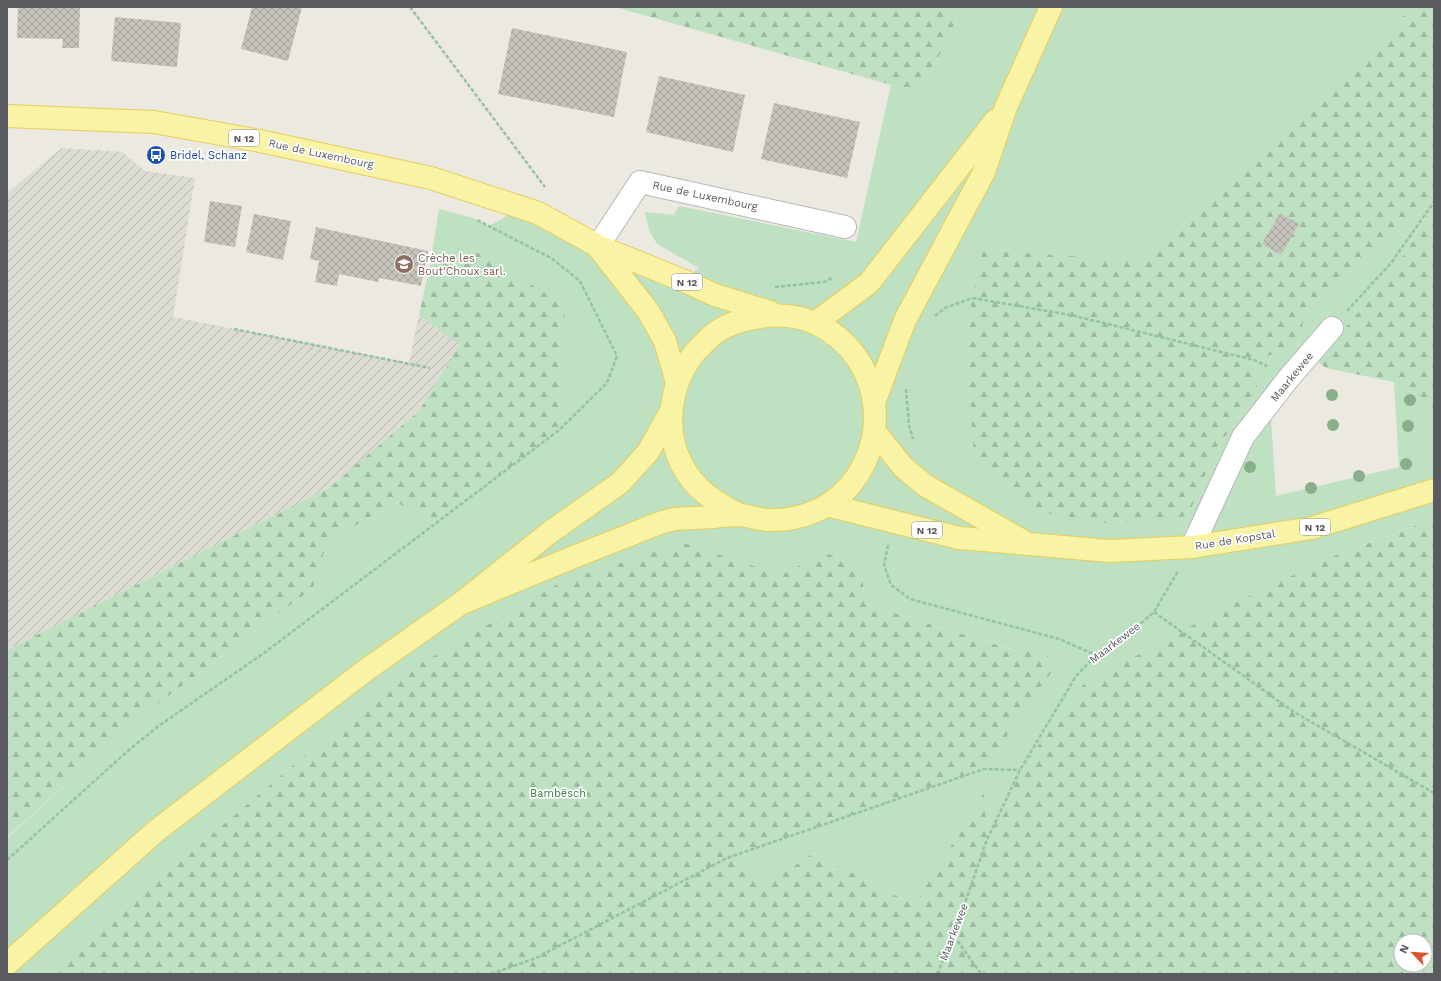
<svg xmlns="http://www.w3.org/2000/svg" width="1441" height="981" font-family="'Work Sans',sans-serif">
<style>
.industrial{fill:url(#industrial-furrows)}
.grass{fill:#bde1c1}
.forest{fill:url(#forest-firs);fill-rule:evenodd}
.building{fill:url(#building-cross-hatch)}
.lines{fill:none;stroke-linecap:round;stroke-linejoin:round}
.minor-casing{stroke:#b6b7bc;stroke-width:24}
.major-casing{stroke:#e7cd5c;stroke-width:24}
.path{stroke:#97c1a7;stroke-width:2.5;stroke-dasharray:4 2;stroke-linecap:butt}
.minor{stroke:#fff;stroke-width:22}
.major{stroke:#f9f3a6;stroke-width:22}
.tree{fill:#89af8a}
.labels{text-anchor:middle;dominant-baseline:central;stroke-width:3.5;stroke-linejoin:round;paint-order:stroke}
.shield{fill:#fff;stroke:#8b8c90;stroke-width:1}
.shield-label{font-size:10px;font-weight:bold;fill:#595b60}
.street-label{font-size:11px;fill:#595b60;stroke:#fff}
.transit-label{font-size:11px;fill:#164399;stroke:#fff;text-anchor:start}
.education-label{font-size:11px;fill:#785e54;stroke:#fff;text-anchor:start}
.park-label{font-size:11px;fill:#397f43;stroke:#fff}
</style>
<defs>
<pattern id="industrial-furrows" width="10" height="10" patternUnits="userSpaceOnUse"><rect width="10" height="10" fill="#dcdbd4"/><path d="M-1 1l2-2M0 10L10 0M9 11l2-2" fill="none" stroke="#b5b5af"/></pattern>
<pattern id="forest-firs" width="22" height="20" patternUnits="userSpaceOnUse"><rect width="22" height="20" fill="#bde1c1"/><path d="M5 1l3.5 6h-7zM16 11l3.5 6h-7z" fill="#9db9a0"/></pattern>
<pattern id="building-cross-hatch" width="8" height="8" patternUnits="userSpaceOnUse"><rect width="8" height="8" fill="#c6c3bd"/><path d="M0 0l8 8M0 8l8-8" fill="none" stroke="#a4a19d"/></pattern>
</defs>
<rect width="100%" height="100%" fill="#ebe9e0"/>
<path class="industrial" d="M 62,148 L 122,152 L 145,171 L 195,178 L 173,317 L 409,363 L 419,315 L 461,345 L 419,411 L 329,488 L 7,650 L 7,193 Z"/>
<path class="grass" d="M 963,7 L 1410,7 L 1402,18 L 1145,261 L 983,250 L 1188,516 L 1216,448 L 1258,394 L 1254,360 L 1296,347 L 1308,307 L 1434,202 L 1396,268 L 1317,361 L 1271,419 L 1276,496 L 1399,467 L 1394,382 L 1434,408 L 1434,519 L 1334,556 L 1020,770 L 986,842 L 984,794 L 914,905 L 813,853 L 767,886 L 727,858 L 984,769 L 1047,651 L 1018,651 L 865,604 L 862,574 L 826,552 L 781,575 L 684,543 L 396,678 L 47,974 L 7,974 L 7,838 L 143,715 L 313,588 L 328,540 L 398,503 L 434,524 L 478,253 L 430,265 L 439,209 L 473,218 L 489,226 L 521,208 L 682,280 L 699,268 L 657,244 L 649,230 L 645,212 L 674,215 L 679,206 L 856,242 L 891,85 L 922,90 Z"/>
<path class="forest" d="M 615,7 L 963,7 L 922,90 L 891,85 Z
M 1410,7 L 1434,7 L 1434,202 L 1308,307 L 1296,347 L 1254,360 L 1258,394 L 1216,448 L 1188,516 L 1111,524 L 1035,511 L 974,453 L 965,332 L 983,250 L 1145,261 L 1402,18 Z
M 1434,203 L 1434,408 L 1394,382 L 1326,368 L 1317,361 L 1396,268 Z
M 478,253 L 565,305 L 558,431 L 434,524 L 398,503 L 328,540 L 313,588 L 143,715 L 7,837 L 7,650 L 329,488 L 419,411 L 460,345 L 419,315 L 430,265 Z
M 1434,519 L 1434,974 L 47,974 L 396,678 L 565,580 L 684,543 L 781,575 L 826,552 L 862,574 L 865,604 L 1017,651 L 1047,651 L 1053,670 L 984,769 L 727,858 L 767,885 L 813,853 L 914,905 L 984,793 L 987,841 L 1020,770 L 1084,684 L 1228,606 L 1334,556 ZM 1401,941 L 1425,941 L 1425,965 L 1401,965 Z"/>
<path class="building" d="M 18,7 L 80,7 L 79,48 L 62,48 L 63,39 L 17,38 Z
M 252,7 L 302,7 L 288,61 L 241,49 Z
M 115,17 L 181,23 L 177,67 L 111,61 Z
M 512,28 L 627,52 L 614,117 L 498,94 Z
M 659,76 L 745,95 L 733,152 L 646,132 Z
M 774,103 L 860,122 L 847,178 L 761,159 Z
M 210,201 L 242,206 L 235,247 L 204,242 Z
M 1280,213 L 1299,224 L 1281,255 L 1262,244 Z
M 254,214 L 291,221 L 283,260 L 246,252 Z
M 316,227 L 428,251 L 421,286 L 379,278 L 378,282 L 339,274 L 337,286 L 315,282 L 319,261 L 310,259 Z"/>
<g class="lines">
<g class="minor-casing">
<path id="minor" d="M 598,246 L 640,182 L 845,227
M 1192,547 L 1243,437 L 1288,379 L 1332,328"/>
</g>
<g class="major-casing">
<path id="major" d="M 7,116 L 154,122 L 260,141 L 431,178 L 538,213 L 598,246 L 682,280 L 715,295 L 770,312
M 598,247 L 648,311 L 665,341 L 677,383
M 815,323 L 869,283 L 995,121
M 875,400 L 905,320 L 984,172 L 1006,107 L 1051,7
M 875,432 L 903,467 L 926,486 L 1023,541
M 827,505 L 959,538 L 1110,551 L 1192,547 L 1312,528 L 1434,490
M 460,604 C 513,582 567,559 622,538 C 636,533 660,521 675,519 C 687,518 700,518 713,517 C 722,516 732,515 741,515 C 750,516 760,520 769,520 C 788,521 811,515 828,505 C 895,460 890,358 815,323 C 797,315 778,314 760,317 C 745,319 727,324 715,333 C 712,335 708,339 705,342 C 701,347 695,351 692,356 C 670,386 664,429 681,463 C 694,490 715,502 740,515
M 7,964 L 156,831 L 366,670 L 460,604 L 549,533 L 620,483 L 648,452 L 671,411"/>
</g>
<path class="path" d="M 410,7 L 545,187
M 775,287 L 824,282 L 834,277
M 1347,311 L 1391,263 L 1434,202
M 935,316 L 945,308 L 972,298 L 1071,315 L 1254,360 L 1267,366
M 234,329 L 430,368
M 906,389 L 909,425 L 913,439
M 888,545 L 884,565 L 891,585 L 910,599 L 1059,639 L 1096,655
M 1154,612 L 1294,712 L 1434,793
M 7,860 L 130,749 L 160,725 L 264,653 L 558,431 L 607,383 L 617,356 L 580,281 L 551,258 L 477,220
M 954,936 L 981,974
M 491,974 L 536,958 L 727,858 L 984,769 L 1020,770
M 937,974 L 954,935 L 986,842 L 1020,770 L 1076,676 L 1096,655 L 1122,640 L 1154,612 L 1178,571"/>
<use href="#minor" class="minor"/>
<use href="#major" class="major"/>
</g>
<g class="tree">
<circle cx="1332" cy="395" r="6"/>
<circle cx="1410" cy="400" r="6"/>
<circle cx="1333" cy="425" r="6"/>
<circle cx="1408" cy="426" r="6"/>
<circle cx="1406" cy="464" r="6"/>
<circle cx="1250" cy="467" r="6"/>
<circle cx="1359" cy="476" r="6"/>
<circle cx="1311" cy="488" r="6"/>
</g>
<defs>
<g id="bus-disc" transform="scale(1)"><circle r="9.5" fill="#1a4fb4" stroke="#fff"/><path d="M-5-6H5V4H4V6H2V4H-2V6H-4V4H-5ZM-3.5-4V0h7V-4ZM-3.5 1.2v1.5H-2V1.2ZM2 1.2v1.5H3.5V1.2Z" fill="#fff"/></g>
<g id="school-disc" transform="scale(1)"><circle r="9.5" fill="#8d6e63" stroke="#fff"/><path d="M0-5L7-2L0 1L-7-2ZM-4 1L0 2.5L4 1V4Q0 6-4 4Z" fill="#fff"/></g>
</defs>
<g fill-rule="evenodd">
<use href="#bus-disc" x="156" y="155"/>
<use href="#school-disc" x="404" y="264"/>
</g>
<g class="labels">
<g class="shield">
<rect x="229" y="130" width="30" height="16" rx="3"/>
<rect x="672" y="274" width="30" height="16" rx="3"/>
<rect x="1300" y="519" width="30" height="16" rx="3"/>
<rect x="912" y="522" width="30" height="16" rx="3"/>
</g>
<g class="shield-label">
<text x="244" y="138">N 12</text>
<text x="687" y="282">N 12</text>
<text x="1315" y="527">N 12</text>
<text x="927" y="530">N 12</text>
</g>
<g class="street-label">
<text transform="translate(321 154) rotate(12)">Rue de Luxembourg</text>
<text transform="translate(705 196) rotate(12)">Rue de Luxembourg</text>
<text transform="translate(1292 377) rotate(-51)">Maarkewee</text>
<text transform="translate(1235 540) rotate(-9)">Rue de Kopstal</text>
<text transform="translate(1115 643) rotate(-37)">Maarkewee</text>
<text transform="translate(954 932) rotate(-69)">Maarkewee</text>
</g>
<g class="transit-label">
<text x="170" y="155">Bridel, Schanz</text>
</g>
<g class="education-label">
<text x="418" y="258">Crèche les<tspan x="418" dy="13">Bout'Choux sarl.</tspan></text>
</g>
<g class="park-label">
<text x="558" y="793">Bambësch</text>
</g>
</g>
<rect width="1441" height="981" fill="none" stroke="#595b60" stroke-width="16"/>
<g transform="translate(1413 953) rotate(295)"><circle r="19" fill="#ffffff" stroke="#bdbdbf"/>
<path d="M0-3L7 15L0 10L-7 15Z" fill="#dd5034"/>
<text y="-6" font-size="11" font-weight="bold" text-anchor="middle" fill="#595b60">N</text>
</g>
</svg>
